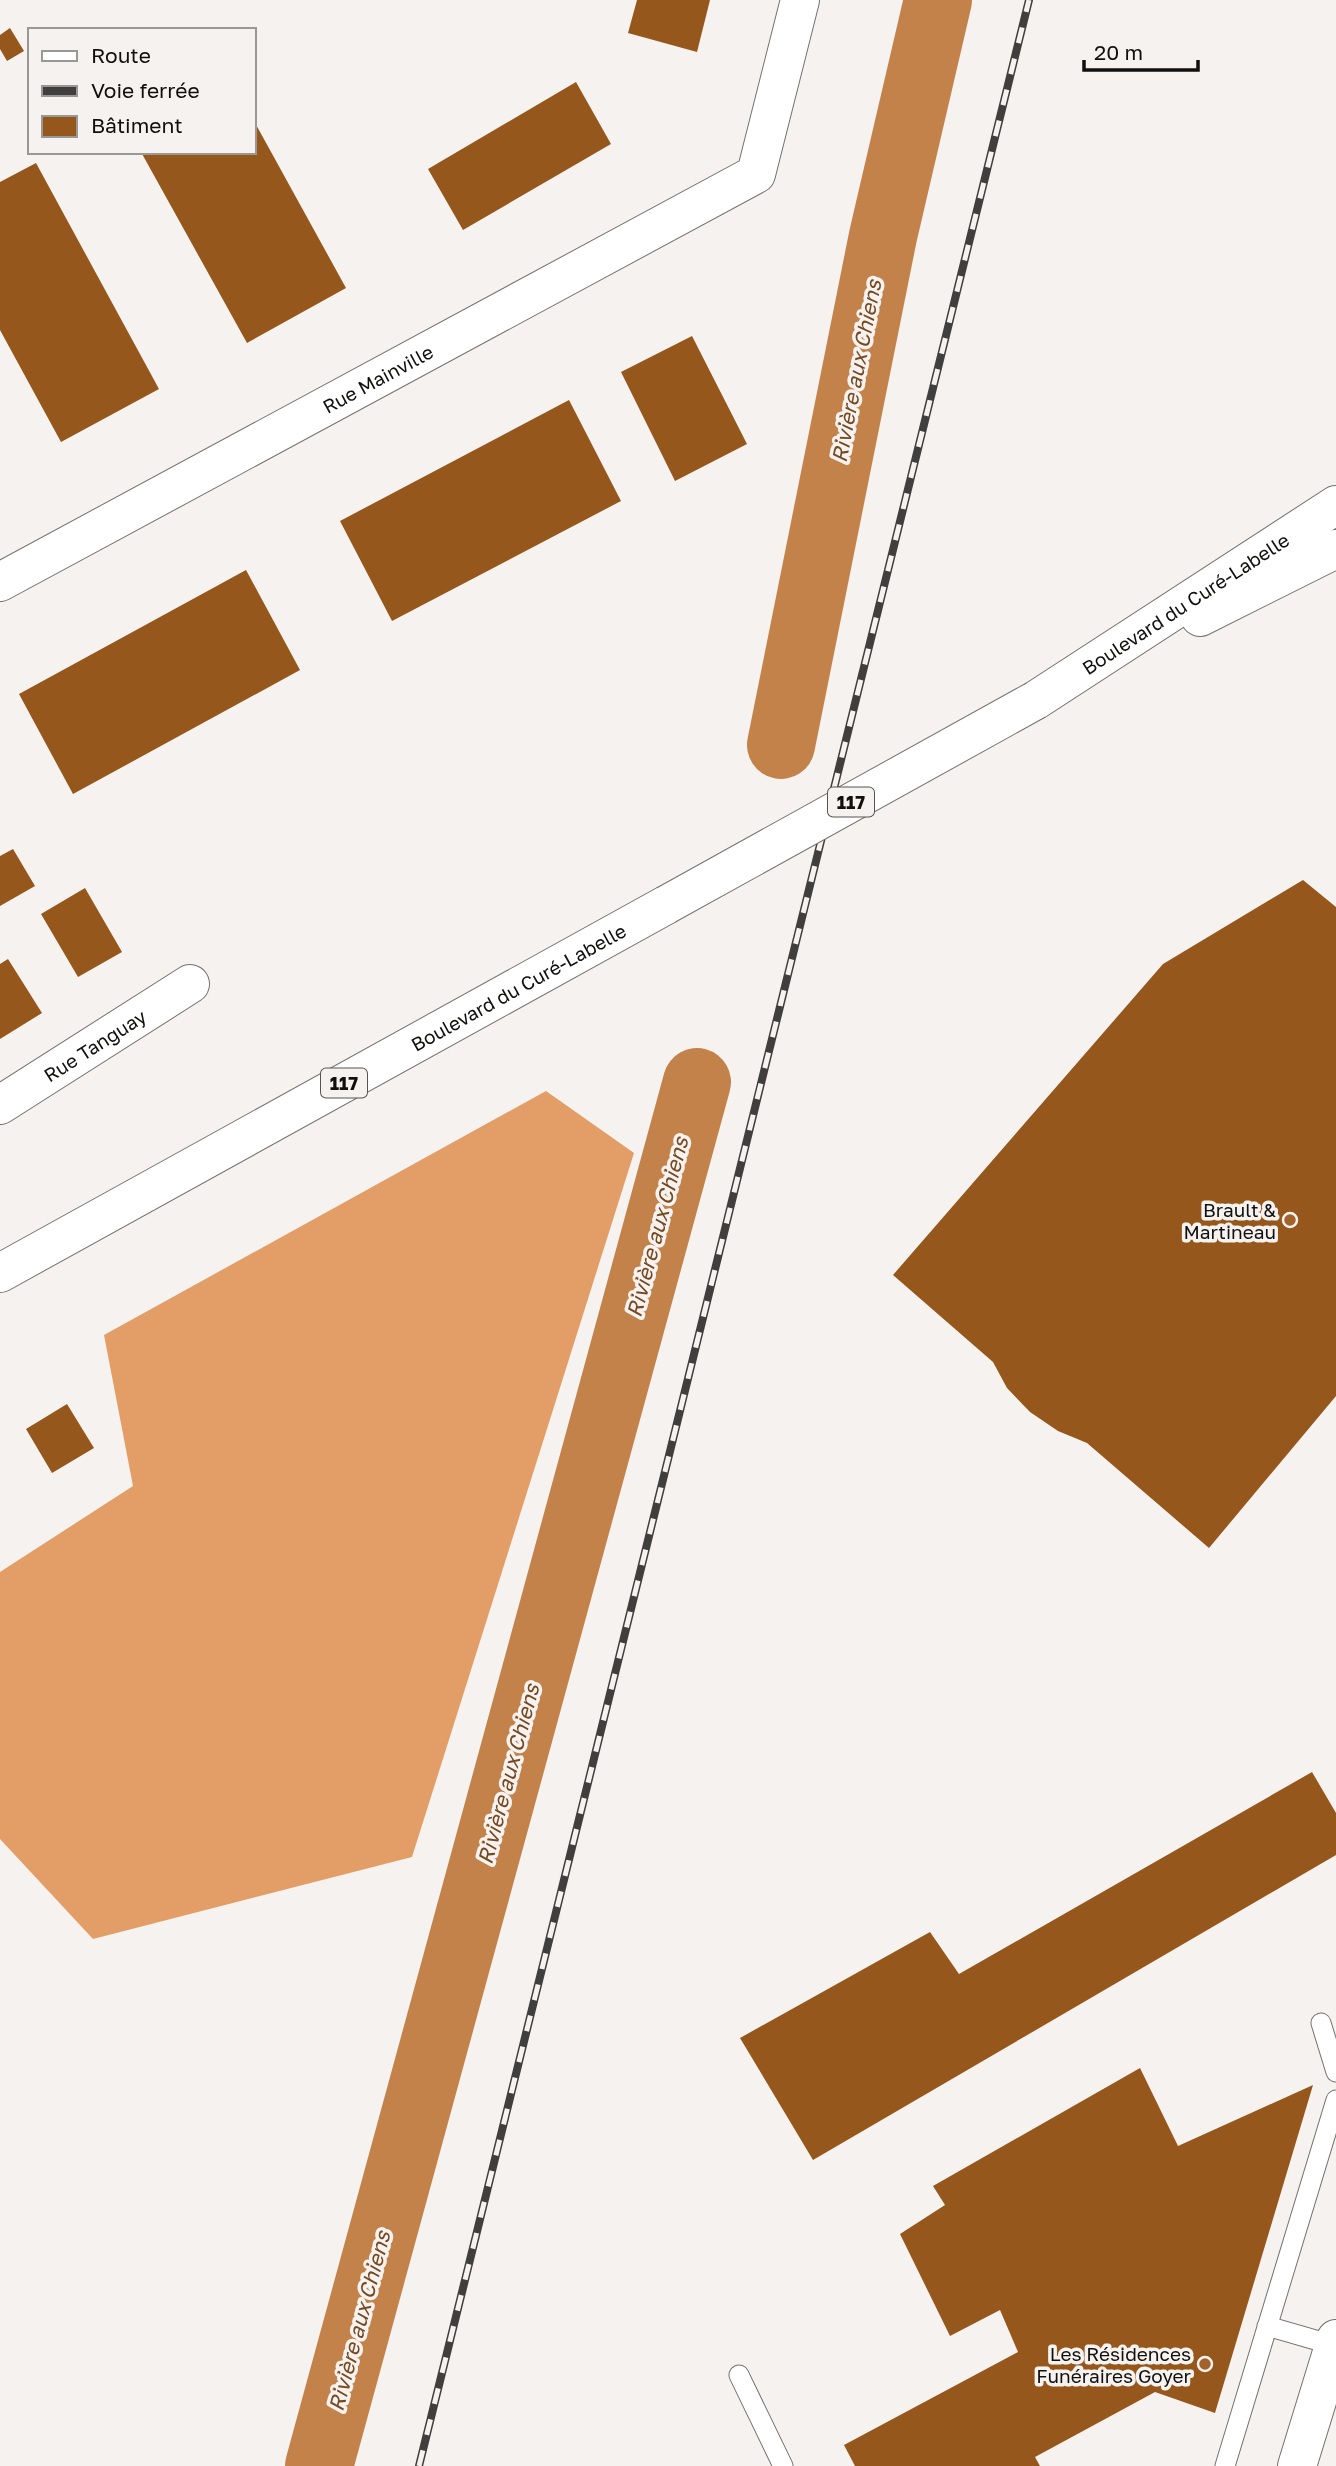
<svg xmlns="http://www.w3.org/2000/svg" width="1336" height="2466" font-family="'Golos Text',sans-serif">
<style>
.forest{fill:#e29e66}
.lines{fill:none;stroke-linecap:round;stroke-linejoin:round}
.river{stroke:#c4824b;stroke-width:68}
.building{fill:#95571c}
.lane-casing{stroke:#75716f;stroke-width:21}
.street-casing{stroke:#75716f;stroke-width:40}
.secondary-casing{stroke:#75716f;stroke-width:40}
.primary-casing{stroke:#75716f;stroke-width:40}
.lane{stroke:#fff;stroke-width:19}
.street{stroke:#fff;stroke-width:38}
.secondary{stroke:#fff;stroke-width:38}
.primary{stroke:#fff;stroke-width:38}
.rail-casing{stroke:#413f3e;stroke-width:8}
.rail{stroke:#f6f2ef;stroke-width:5;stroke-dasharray:16;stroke-linecap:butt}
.primary-bridge-casing{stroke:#75716f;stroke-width:40;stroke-linecap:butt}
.primary-bridge{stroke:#fff;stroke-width:38}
.poi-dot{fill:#a2632a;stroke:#f6f2ef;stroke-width:2.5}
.labels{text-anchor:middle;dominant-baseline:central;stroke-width:7;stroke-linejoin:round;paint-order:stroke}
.shield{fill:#f6f2ef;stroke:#565452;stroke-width:2}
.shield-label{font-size:18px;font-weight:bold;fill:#11100f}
.street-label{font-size:19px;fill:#11100f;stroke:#f6f2ef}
.poi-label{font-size:19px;fill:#11100f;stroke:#f6f2ef;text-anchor:end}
.water-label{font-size:21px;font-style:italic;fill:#764820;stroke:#f6f2ef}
</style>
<rect width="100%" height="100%" fill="#f6f2ef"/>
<path class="forest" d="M 546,1091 L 634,1153 L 412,1857 L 93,1939 L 0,1839 L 0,1572 L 133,1486 L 104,1335 Z"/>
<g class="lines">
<path class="river" d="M 781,745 L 883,236 L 938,0
M 319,2466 L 697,1082"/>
</g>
<path class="building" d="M 637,0 L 710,0 L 697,52 L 628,33 Z
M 10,28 L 24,51 L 7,61 L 0,49 L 0,35 Z
M 576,82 L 611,144 L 463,230 L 428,169 Z
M 254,121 L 346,288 L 247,343 L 141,152 L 254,152 Z
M 36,163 L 159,389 L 61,442 L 0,330 L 0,182 Z
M 692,336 L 747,444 L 675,481 L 621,372 Z
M 569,400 L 621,501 L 392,621 L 340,521 Z
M 246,570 L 300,670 L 73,794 L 19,694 Z
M 13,849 L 35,886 L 0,906 L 0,856 Z
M 1303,880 L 1336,907 L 1336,1396 L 1209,1548 L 1087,1443 L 1058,1431 L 1030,1412 L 1007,1388 L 993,1362 L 893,1275 L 1163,964 Z
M 85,888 L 122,952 L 78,977 L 41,914 Z
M 8,959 L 42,1013 L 0,1039 L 0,964 Z
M 67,1404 L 94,1448 L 52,1473 L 26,1429 Z
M 1312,1772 L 1336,1813 L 1336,1855 L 813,2160 L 740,2038 L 930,1932 L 959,1974 Z
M 1140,2068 L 1178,2146 L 1313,2085 L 1215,2413 L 1155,2392 L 1035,2457 L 1040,2466 L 855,2466 L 844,2445 L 1018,2352 L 1000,2310 L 950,2336 L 900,2234 L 945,2205 L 933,2186 Z"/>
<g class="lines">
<g class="lane-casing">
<path id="lane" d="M 1321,2023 L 1336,2072
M 1267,2326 L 1336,2346
M 739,2375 L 783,2466
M 1225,2466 L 1336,2100"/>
</g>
<g class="street-casing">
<g id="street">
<path id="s1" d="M 0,582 L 756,174 L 800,0"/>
<path id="s2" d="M 0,1105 L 190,984"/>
</g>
</g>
<g class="secondary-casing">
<path id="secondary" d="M 1297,2466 L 1336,2339"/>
</g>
<g class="primary-casing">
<g id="primary">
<path d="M 1200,617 L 1336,549"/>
<path id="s3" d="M 1036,700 L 1336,505"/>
<path id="s4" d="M 0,1273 L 666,905"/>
</g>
</g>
<use href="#lane" class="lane"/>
<use href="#street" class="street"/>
<use href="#secondary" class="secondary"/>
<use href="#primary" class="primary"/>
<g class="rail-casing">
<path id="rail" d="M 419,2466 L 1029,0"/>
</g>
<use href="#rail" class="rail"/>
<g class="primary-bridge-casing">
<path id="primary-bridge" d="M 666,905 L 1036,700"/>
</g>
<use href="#primary-bridge" class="primary-bridge"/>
</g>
<g class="poi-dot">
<circle cx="1290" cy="1220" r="7"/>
<circle cx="1205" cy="2364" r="7"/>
</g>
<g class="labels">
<g class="shield">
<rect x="828" y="787.5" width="46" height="29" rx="5"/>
<rect x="321" y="1068.5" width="46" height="29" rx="5"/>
</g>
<g class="shield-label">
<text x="851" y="802">117</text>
<text x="344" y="1083">117</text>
</g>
<g class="street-label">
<text stroke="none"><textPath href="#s1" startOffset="429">Rue Mainville</textPath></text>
<text stroke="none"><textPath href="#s3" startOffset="178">Boulevard du Curé-Labelle</textPath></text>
<text stroke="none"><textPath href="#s4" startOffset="592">Boulevard du Curé-Labelle</textPath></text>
<text stroke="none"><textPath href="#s2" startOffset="112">Rue Tanguay</textPath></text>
</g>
<g class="poi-label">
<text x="1276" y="1209">Brault &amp;<tspan x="1276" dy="22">Martineau</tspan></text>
<text x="1191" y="2353">Les Résidences<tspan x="1191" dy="22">Funéraires Goyer</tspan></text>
</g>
<g class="water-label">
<text transform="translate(856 371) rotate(-79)">Rivière aux Chiens</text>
<text transform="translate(657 1227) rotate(-75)">Rivière aux Chiens</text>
<text transform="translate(508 1774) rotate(-75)">Rivière aux Chiens</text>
<text transform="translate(359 2321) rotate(-75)">Rivière aux Chiens</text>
</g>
</g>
<rect x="28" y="28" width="228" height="126" fill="#f6f2ef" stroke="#9a9895" stroke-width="2"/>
<rect x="42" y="51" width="35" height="10" fill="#ffffff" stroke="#9a9895" stroke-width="2"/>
<text x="91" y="63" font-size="21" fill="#11100f">Route</text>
<rect x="42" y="86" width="35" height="10" fill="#413f3e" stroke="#9a9895" stroke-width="2"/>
<text x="91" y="98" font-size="21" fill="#11100f">Voie ferrée</text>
<rect x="42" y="116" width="35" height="21" fill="#95571c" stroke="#9a9895" stroke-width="2"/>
<text x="91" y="133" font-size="21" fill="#11100f">Bâtiment</text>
<path d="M1084 60v10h114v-10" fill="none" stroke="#11100f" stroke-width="3.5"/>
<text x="1094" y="60" font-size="21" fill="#11100f" stroke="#f6f2ef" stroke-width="5" paint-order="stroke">20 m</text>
</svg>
